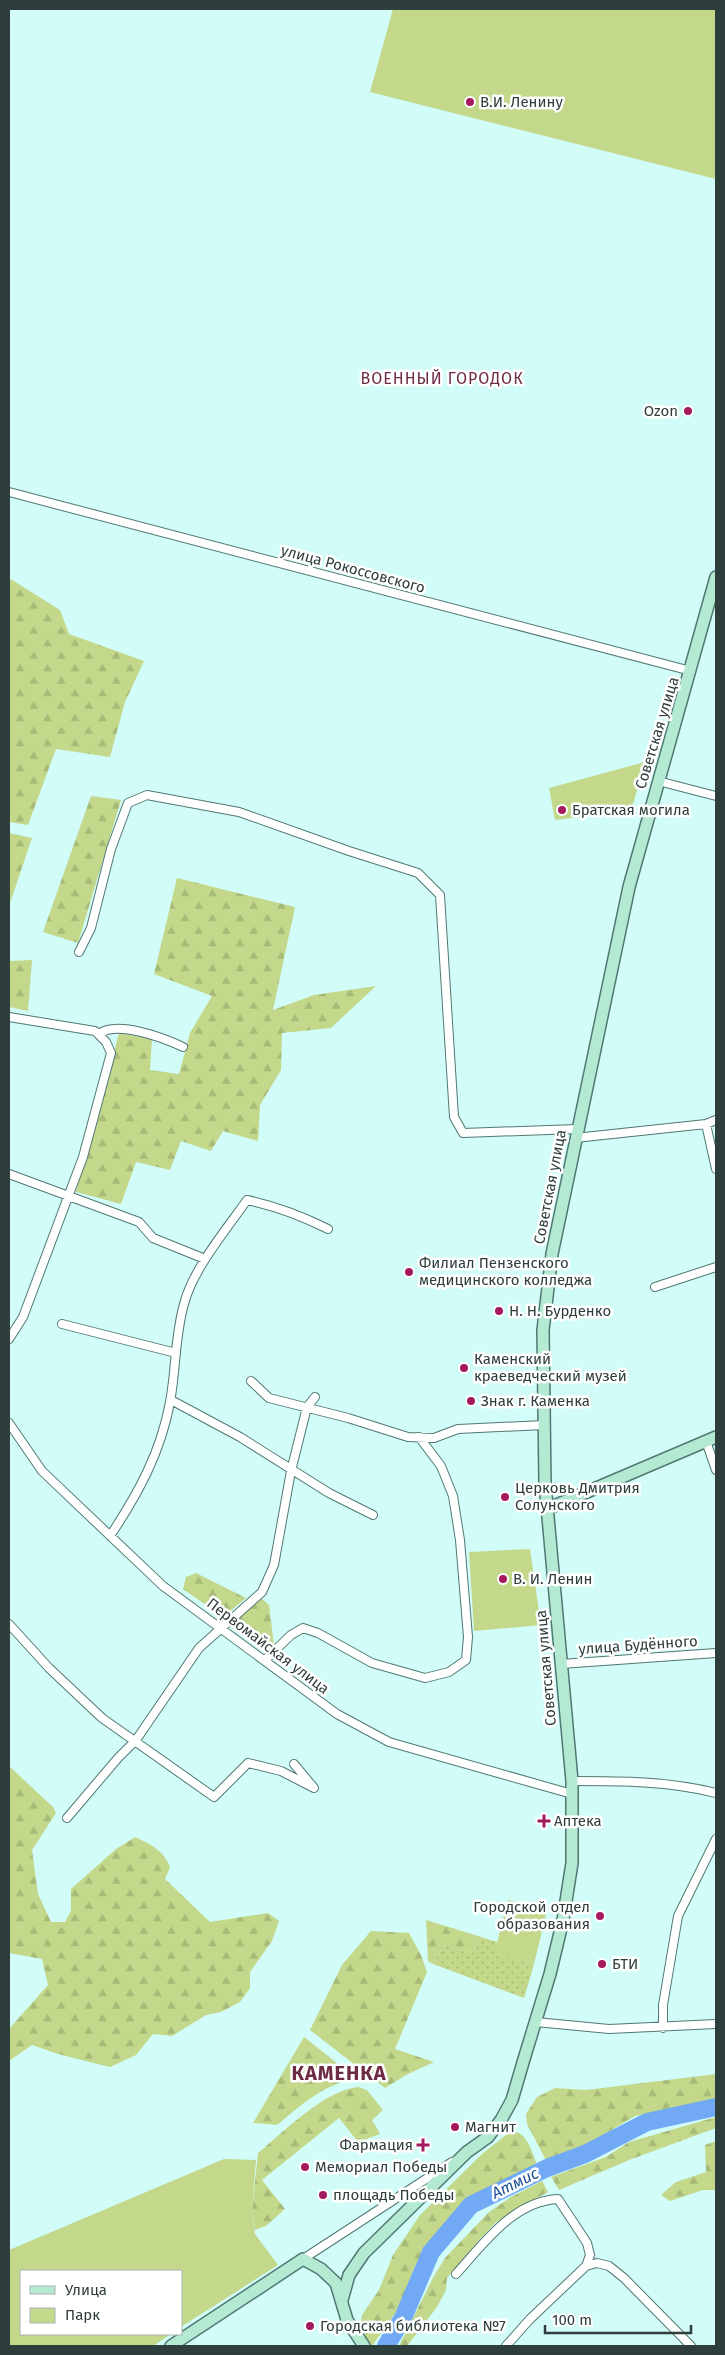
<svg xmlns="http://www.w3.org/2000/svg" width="725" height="2355" font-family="'Fira Sans',sans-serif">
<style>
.grass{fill:url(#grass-dots)}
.forest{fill:url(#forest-firs)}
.park{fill:#c3d88a}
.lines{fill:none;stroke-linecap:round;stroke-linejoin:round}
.river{stroke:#71a9f5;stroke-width:18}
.street-casing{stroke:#507874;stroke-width:10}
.secondary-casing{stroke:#507874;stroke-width:14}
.street{stroke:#fff;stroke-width:8}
.secondary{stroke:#b4ead2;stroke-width:11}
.poi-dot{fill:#a5195e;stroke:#fff;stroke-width:2}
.labels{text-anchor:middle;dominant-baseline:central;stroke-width:5;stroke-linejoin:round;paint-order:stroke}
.poi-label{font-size:15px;fill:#2d3e3c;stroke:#fff;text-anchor:start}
.street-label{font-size:15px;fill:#2d3e3c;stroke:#fff}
.neighbourhood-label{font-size:16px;letter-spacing:1px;fill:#6e2b46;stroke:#fff}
.water-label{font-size:16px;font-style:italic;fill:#1b5094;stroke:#fff}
.district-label{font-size:20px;font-weight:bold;letter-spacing:1px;fill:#6e2b46;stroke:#fff}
</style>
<defs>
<pattern id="grass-dots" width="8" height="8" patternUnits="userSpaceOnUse" patternTransform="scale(1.25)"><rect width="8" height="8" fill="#c3d88a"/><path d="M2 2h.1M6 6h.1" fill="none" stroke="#a8ba78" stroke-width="1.8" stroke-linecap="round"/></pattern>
<pattern id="forest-firs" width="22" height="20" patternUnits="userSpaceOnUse" patternTransform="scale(1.25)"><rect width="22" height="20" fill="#c3d88a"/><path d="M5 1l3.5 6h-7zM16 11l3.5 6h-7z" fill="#a8ba78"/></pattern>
</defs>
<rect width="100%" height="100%" fill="#d1fcf8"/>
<path class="grass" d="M 478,1936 L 497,1942 L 495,1954 L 534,1964 L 524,1998 L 433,1964 L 444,1945 L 473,1953 Z"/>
<path class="forest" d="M 9,578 L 60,610 L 69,634 L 144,661 L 125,702 L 110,757 L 56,749 L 28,825 L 9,822 Z
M 91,796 L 121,800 L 78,943 L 43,932 Z
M 9,833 L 32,838 L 9,906 Z
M 177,878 L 295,907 L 273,1010 L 314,995 L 376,986 L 331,1028 L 282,1033 L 281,1070 L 260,1105 L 258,1141 L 223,1131 L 211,1151 L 181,1141 L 170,1170 L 136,1162 L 121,1204 L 76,1192 L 119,1033 L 152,1039 L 150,1070 L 179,1074 L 190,1033 L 212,996 L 154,974 Z
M 32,960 L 28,1011 L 9,1007 L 9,961 Z
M 196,1573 L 246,1598 L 223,1617 L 183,1589 L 186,1577 Z
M 261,1598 L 269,1605 L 274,1645 L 265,1649 L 229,1625 Z
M 9,1766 L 53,1807 L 56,1813 L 32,1850 L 38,1894 L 51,1922 L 65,1922 L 71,1911 L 71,1889 L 116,1849 L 135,1837 C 151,1844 164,1851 170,1867 L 165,1879 L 210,1922 L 268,1913 L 279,1921 L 272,1941 L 250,1972 L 250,1988 L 240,2002 L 221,2012 L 206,2015 L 172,2036 L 153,2034 L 136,2055 L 110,2067 L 58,2054 L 32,2045 L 9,2061 L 9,2029 L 48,1985 L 42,1959 L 9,1953 Z
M 426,1920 L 478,1936 L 473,1953 L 444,1945 L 433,1964 L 428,1961 Z
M 371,1931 L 409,1933 L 421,1955 L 427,1972 L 395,2049 L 434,2062 L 406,2075 L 385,2088 L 310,2030 L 342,1965 Z
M 304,2037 L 357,2079 C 326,2082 300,2106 277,2125 L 253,2123 Z
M 716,2074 L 716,2102 L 635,2116 L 566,2157 L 548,2164 L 527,2124 L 526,2114 L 537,2097 L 555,2088 L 586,2090 Z
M 358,2087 L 367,2090 L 383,2110 L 372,2120 L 380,2134 L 358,2142 L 339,2118 L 262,2180 L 285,2209 L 266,2226 L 255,2230 L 252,2211 L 258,2153 C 285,2131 322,2092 358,2087 Z
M 716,2117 L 716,2128 L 629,2160 L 559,2190 L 551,2177 L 606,2157 L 629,2142 Z
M 511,2131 C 527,2131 532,2152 537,2165 L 483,2190 L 463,2205 L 415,2266 L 399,2308 L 372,2346 L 360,2328 L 362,2315 L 379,2290 L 393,2255 L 420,2215 L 482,2154 Z
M 716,2141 L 716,2190 L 703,2190 L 670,2201 L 661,2195 L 676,2182 L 706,2172 L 705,2145 Z
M 542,2181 L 548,2192 L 496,2222 L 480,2239 L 447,2278 L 446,2290 L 437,2307 L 407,2346 L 399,2346 L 434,2276 L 445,2258 L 489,2212 L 511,2197 Z"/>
<path class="park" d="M 393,9 L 716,9 L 716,179 L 370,92 Z
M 645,762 L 631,811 L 555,820 L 549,788 Z
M 530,1549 L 541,1625 L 474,1631 L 469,1552 Z
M 508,1900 L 547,1910 L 534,1964 L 494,1954 Z
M 224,2159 L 256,2160 L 252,2211 L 255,2234 L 278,2265 L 181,2327 L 181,2271 L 21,2271 L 21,2334 L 171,2334 L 153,2346 L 9,2346 L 9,2250 Z"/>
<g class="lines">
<path class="river" d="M 386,2346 L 403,2318 L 431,2252 L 471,2205 L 547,2168 L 585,2154 L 647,2122 L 716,2107"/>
<g class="street-casing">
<path id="street" d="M 9,492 L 691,671
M 658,781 L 716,796
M 79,952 L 91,928 L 111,849 L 128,803 L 147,795 L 239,812 L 349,851 L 418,873 L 440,895 L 454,1117 L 463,1133 L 577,1129
M 9,1017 L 95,1031 L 106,1042 L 111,1053 L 83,1157 L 23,1317 L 9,1339
M 99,1034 C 117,1020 164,1038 183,1047
M 706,1124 L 716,1169
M 575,1138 L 706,1124 L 716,1120
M 9,1174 L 139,1222 L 153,1238 L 205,1259
M 655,1287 L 716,1267
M 62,1324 L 176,1353
M 251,1381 L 269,1398 L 348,1418 L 408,1437 L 434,1438 L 458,1429 L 544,1425
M 171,1400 L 240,1437 L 329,1493 L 373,1515
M 9,1423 L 42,1471 L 163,1586 L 337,1714 L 389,1742 L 572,1794
M 706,1441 L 716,1470
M 110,1536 C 138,1494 161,1452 170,1402 C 176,1370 175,1335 184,1304 C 193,1269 226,1230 247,1200 C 276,1206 302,1216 328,1229
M 9,1624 L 49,1668 L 102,1718 L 214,1797 L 248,1763 L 281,1771 L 314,1788 L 294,1764
M 265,1660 L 291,1635 L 303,1628 L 318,1633 L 372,1663 L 425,1678 L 449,1672 L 466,1660 L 468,1637 L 460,1540 L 453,1496 L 441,1466 L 419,1437
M 561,1664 L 716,1653
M 572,1781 C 620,1781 669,1781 716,1793
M 67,1818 L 118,1758 L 136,1740 L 199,1648 L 262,1592 L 274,1565 L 291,1471 L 307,1407 L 315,1397
M 536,2022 L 609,2029 L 716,2024
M 663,2028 L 663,2005 L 678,1916 L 716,1839
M 303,2259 L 452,2162
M 586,2266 L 597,2263 L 609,2266 L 624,2278 L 691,2346
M 456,2274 C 484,2243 514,2201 558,2199 L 587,2243 L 590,2255 L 586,2266 L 530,2319 L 506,2346"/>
</g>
<g class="secondary-casing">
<path id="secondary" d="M 547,1509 L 716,1437
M 342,2300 L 349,2275 L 364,2253 L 467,2152 L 488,2137 L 501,2120 L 512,2100 L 524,2059 L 550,1974 L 563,1920 L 572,1863 L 572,1781 L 545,1484 L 543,1330 L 552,1254 L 629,887 L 716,577
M 171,2346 L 303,2259 L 321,2269 L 336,2283 L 347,2320 L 364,2346"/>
</g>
<use href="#street" class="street"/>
<use href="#secondary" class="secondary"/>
</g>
<g class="poi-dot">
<circle cx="470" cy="102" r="5"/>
<circle cx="688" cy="411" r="5"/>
<circle cx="562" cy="810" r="5"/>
<circle cx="409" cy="1272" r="5"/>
<circle cx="499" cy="1311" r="5"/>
<circle cx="464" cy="1368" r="5"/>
<circle cx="471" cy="1401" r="5"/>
<circle cx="505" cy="1497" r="5"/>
<circle cx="503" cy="1579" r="5"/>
<path d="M541.5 1813.5h5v5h5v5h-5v5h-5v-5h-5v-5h5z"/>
<circle cx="600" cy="1916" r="5"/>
<circle cx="602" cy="1964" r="5"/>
<circle cx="455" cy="2127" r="5"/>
<path d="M420.5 2137.5h5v5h5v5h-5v5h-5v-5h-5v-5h5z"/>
<circle cx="305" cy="2167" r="5"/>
<circle cx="323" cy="2195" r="5"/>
<circle cx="310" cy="2326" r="5"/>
</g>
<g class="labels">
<g class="poi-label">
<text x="480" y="102">В.И. Ленину</text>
<text x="678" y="411" text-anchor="end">Ozon</text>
<text x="572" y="810">Братская могила</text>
<text x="419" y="1263">Филиал Пензенского<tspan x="419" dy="17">медицинского колледжа</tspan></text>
<text x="509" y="1311">Н. Н. Бурденко</text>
<text x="474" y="1359">Каменский<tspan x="474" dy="17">краеведческий музей</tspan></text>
<text x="481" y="1401">Знак г. Каменка</text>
<text x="515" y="1488">Церковь Дмитрия<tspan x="515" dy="17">Солунского</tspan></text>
<text x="513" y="1579">В. И. Ленин</text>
<text x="554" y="1821">Аптека</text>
<text x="590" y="1907" text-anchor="end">Городской отдел<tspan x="590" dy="17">образования</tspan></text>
<text x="612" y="1964">БТИ</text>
<text x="465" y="2127">Магнит</text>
<text x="413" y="2145" text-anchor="end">Фармация</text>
<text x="315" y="2167">Мемориал Победы</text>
<text x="333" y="2195">площадь Победы</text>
<text x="320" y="2326">Городская библиотека №7</text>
</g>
<g class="street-label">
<text transform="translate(353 569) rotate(15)">улица Рокоссовского</text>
<text transform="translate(657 733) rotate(-73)">Советская улица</text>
<text transform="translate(550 1187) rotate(-79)">Советская улица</text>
<text transform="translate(638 1645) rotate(-4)">улица Будённого</text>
<text transform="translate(268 1646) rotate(37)">Первомайская улица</text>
<text transform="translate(546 1668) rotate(-95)">Советская улица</text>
</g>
<g class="neighbourhood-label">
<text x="442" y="378">ВОЕННЫЙ ГОРОДОК</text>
</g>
<g class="water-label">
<text transform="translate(515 2183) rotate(-26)">Атмис</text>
</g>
<g class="district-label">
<text x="339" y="2073">КАМЕНКА</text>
</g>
</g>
<rect width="725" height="2355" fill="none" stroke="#2d3e3c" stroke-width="20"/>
<rect x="20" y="2270" width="162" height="65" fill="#ffffff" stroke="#abb2b1"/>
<rect x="30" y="2286" width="25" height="8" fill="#b4ead2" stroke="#abb2b1"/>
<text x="65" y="2295" font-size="15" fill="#2d3e3c">Улица</text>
<rect x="30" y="2308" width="25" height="15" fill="#c3d88a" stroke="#abb2b1"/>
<text x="65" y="2320" font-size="15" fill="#2d3e3c">Парк</text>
<path d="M545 2325v8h146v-8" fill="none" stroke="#2d3e3c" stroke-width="2.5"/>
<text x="552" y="2325" font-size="15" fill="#2d3e3c" stroke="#ffffff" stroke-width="4" paint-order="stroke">100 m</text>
</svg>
